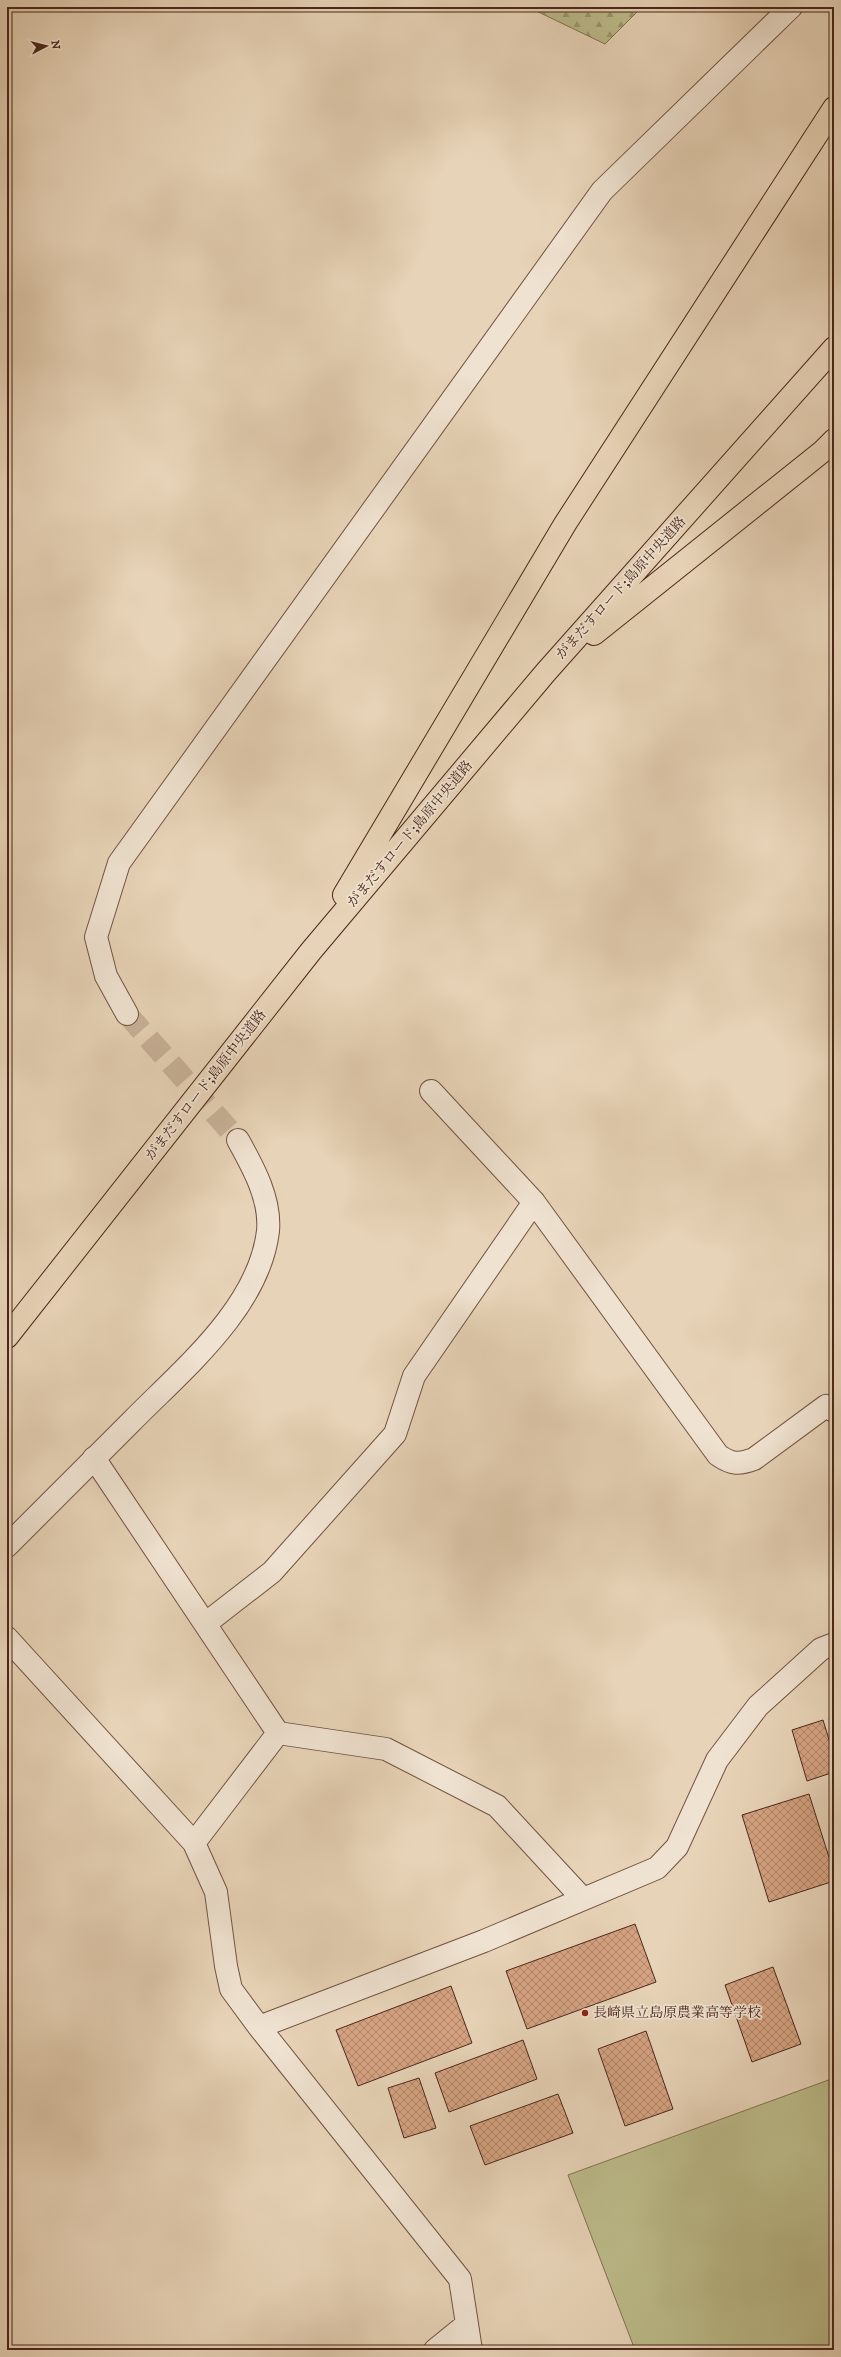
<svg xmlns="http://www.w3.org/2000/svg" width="841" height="2357" font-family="'IM FELL DW Pica','Noto Serif JP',serif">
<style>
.forest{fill:url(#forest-firs);stroke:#847152}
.park{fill:#bcbb8a;stroke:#847152}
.building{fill:url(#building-cross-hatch);stroke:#4b271b}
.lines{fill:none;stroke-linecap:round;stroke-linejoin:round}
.tertiary-tunnel{stroke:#c8b198;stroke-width:22;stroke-dasharray:22 11;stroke-linecap:butt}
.minor-casing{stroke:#725242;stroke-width:24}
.tertiary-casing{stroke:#725242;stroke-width:24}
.motorway-casing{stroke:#4b271b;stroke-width:24}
.minor{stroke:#efe2d0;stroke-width:22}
.tertiary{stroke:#efe2d0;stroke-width:22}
.motorway{stroke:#e7d3b7;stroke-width:22}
.poi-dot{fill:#8f2418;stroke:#efe2d0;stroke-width:1.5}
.labels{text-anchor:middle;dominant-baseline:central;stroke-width:3.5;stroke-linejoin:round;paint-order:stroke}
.street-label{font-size:14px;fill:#4b271b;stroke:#efe2d0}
.poi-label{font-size:14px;fill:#4b271b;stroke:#efe2d0;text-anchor:start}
</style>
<defs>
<pattern id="forest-firs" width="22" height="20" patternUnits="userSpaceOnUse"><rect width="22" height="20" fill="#bcbb8a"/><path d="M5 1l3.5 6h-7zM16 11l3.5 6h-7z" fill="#9b9870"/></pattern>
<pattern id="building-cross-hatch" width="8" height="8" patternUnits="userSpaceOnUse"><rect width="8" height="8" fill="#d6a382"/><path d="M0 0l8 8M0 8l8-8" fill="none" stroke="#b0856a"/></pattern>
</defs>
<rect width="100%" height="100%" fill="#e7d3b7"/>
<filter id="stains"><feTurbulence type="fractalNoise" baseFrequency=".005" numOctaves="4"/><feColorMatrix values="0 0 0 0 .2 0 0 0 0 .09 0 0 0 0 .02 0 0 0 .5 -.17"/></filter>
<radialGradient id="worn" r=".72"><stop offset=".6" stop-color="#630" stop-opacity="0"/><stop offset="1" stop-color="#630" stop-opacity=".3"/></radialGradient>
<path class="forest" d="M 528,7 L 642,7 L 605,44 Z"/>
<path class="park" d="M 834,2078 L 834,2350 L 635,2350 L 568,2175 Z"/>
<path class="building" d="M 834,1716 L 834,1734 L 829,1718 Z
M 823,1720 L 834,1756 L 834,1772 L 807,1781 L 792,1730 Z
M 809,1794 L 834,1873 L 834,1881 L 769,1902 L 742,1815 Z
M 635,1924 L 656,1982 L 527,2029 L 506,1971 Z
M 773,1967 L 801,2044 L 752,2062 L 725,1985 Z
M 451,1986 L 472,2043 L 358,2086 L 336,2030 Z
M 646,2031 L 673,2109 L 625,2126 L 598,2049 Z
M 523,2040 L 537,2079 L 449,2112 L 435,2073 Z
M 419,2078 L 436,2128 L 404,2138 L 388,2088 Z
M 558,2094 L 573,2133 L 485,2165 L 470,2126 Z"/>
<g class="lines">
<path class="tertiary-tunnel" d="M 127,1014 L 238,1140"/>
<g class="minor-casing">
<path id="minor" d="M 431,1091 L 534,1202 L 718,1455 C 731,1464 738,1465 754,1459 L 826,1406 L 834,1411
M 94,1458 L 278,1733 L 386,1749 L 497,1806 L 583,1899
M 205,1624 L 272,1572 L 395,1434 L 414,1376 L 534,1202
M 7,1638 L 194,1843 L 216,1892 L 226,1966 L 231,1989 L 259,2027 L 460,2279 L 471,2350
M 194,1843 L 278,1733
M 259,2027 L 484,1941 L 657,1868 L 677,1847 L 717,1760 L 758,1706 L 821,1649 L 834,1644
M 435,2350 L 467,2324"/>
</g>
<g class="tertiary-casing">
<path id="tertiary" d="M 127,1014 L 106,976 L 96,937 L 119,863 L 602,191 L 791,7
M 7,1546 C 48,1505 90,1463 131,1422 C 182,1370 259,1308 268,1231 C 271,1199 253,1167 238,1140"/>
</g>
<g class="motorway-casing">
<path id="motorway" d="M 594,634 L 823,451 L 834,440
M 344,895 L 565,524 L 834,108
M 7,1337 L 311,951 L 546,672 L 834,348"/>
</g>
<use href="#minor" class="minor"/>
<use href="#tertiary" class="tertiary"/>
<use href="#motorway" class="motorway"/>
</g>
<circle class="poi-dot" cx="585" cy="2013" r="4"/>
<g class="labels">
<g class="street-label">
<text transform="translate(621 588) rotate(-48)">がまだすロード;島原中央道路</text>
<text transform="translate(410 834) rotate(-50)">がまだすロード;島原中央道路</text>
<text transform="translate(206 1085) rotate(-52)">がまだすロード;島原中央道路</text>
</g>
<g class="poi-label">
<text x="593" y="2013">長崎県立島原農業高等学校</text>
</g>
</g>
<rect width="841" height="2357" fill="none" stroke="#e7d3b7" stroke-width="24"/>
<rect x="8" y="8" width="825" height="2341" fill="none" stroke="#4b271b" stroke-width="2"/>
<rect x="12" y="12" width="817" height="2333" fill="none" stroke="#4b271b"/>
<g transform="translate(46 46) rotate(83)" stroke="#efe2d0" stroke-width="3" paint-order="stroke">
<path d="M0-3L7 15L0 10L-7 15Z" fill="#4b271b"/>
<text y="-6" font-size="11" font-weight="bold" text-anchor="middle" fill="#4b271b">N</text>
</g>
<rect width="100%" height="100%" filter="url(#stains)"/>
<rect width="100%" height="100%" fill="url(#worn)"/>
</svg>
